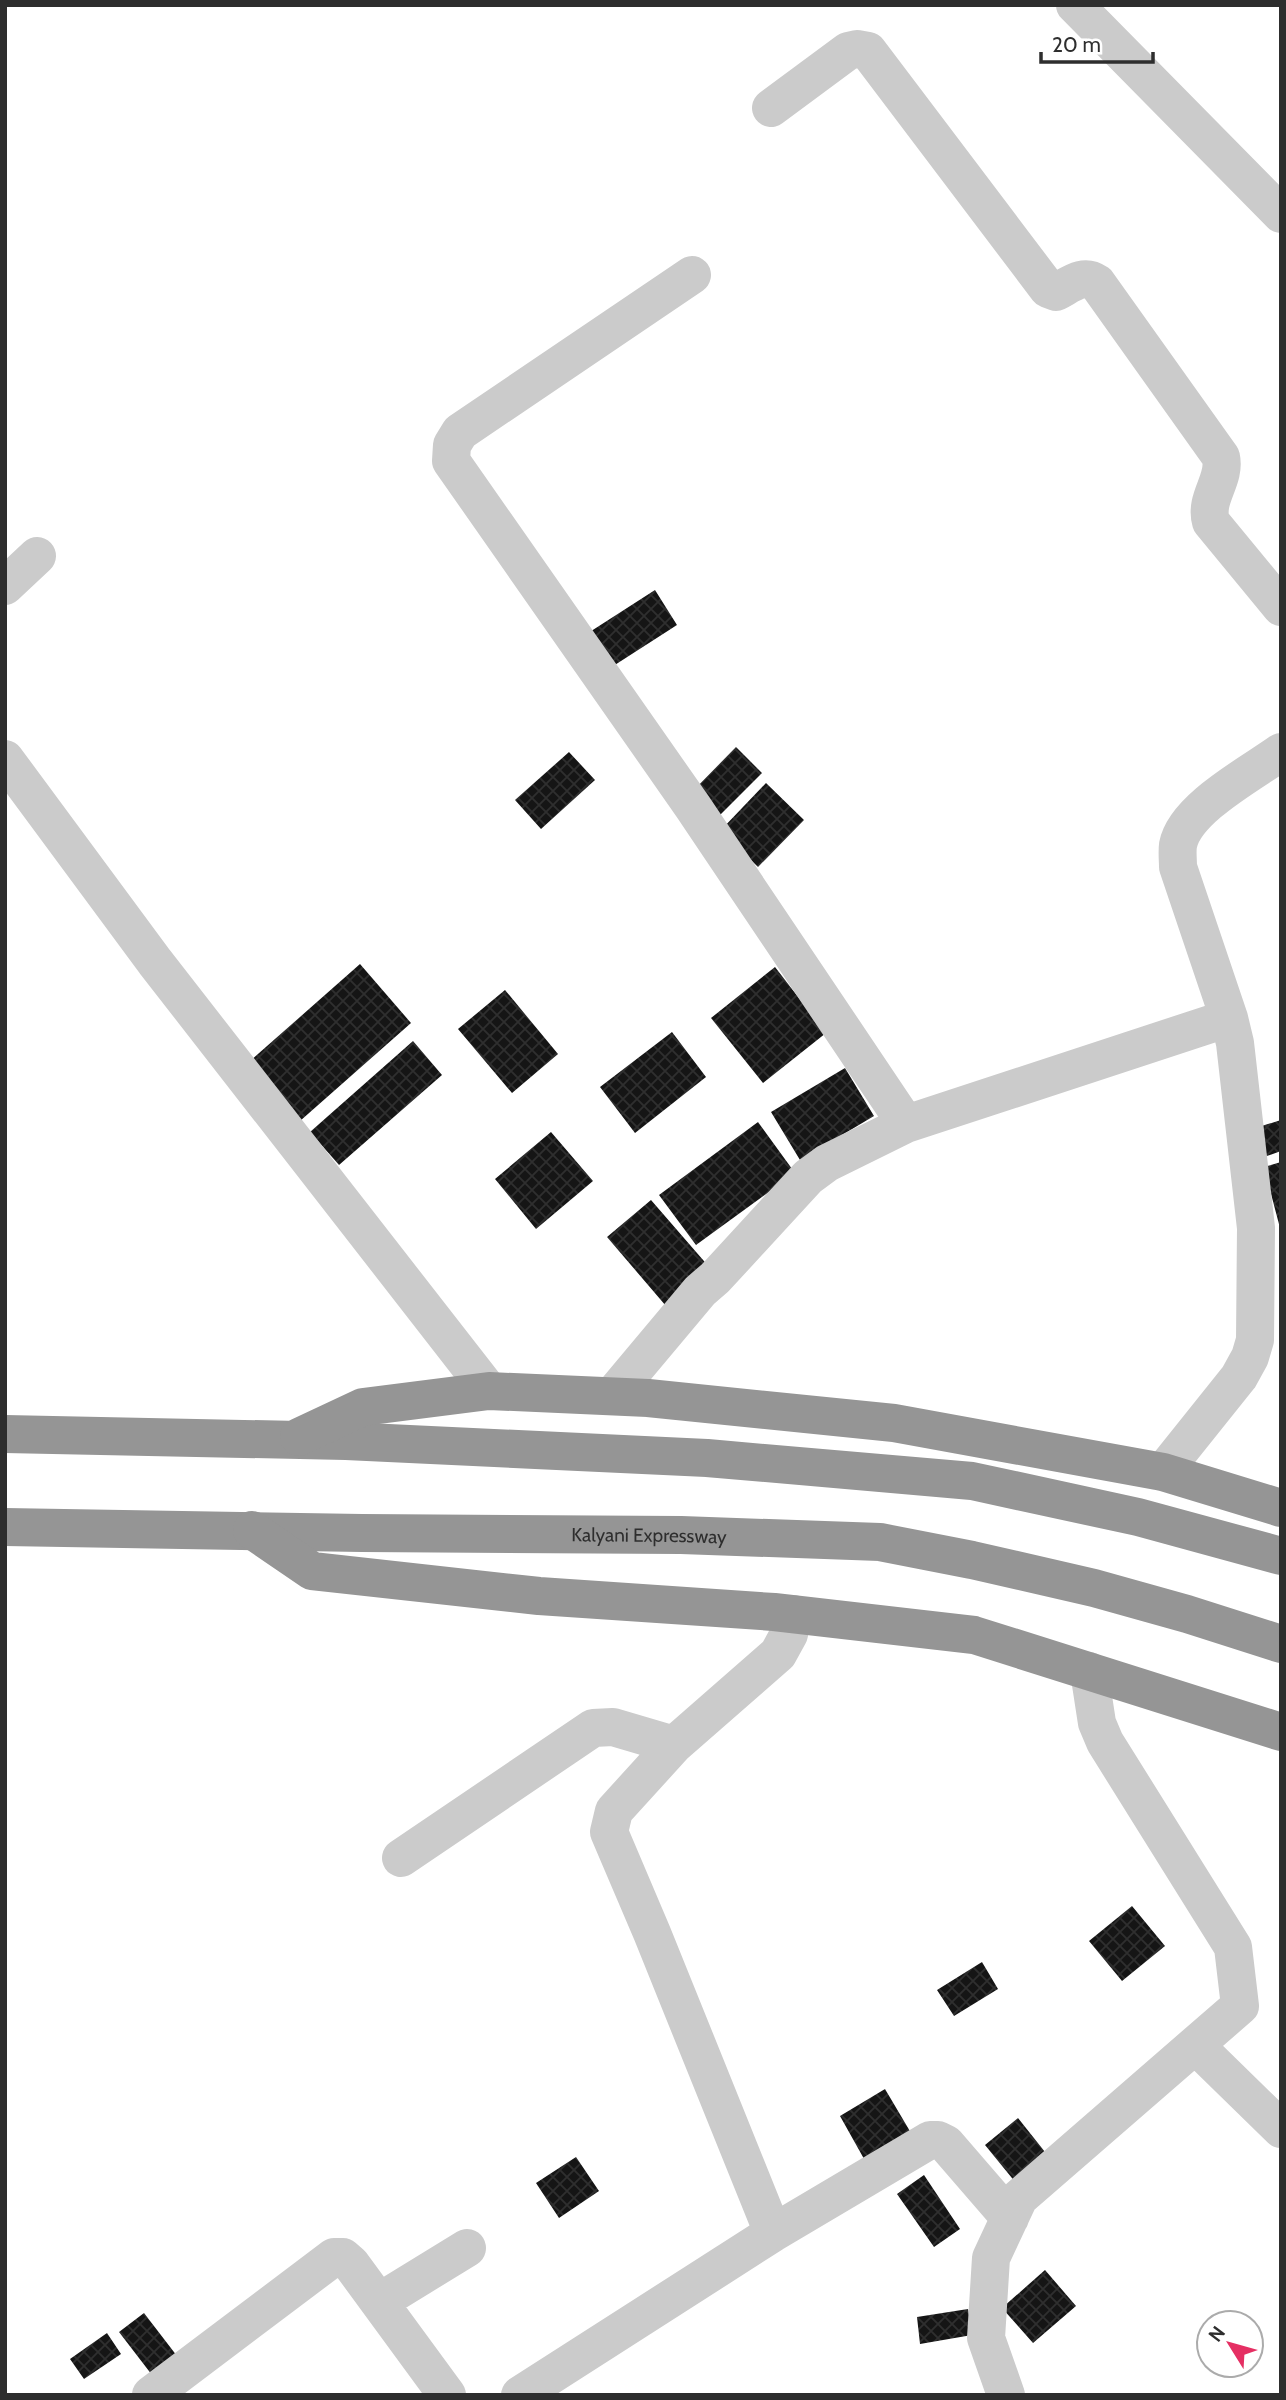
<svg xmlns="http://www.w3.org/2000/svg" width="1286" height="2400" font-family="Cabin,sans-serif">
<style>
.building{fill:url(#building-cross-hatch)}
.lines{fill:none;stroke-linecap:round;stroke-linejoin:round}
.street{stroke:#cbcbcb;stroke-width:38}
.highway{stroke:#959595;stroke-width:38}
.labels{text-anchor:middle;dominant-baseline:central;stroke-width:7;stroke-linejoin:round;paint-order:stroke}
.street-label{font-size:19px;fill:#2e2e2e;stroke:#fff}
</style>
<defs>
<pattern id="building-cross-hatch" width="8" height="8" patternUnits="userSpaceOnUse" patternTransform="scale(1.75)"><rect width="8" height="8" fill="#151515"/><path d="M0 0l8 8M0 8l8-8" fill="none" stroke="#2f2f2f"/></pattern>
</defs>
<rect width="100%" height="100%" fill="#fff"/>
<path class="building" d="M 655,590 L 677,625 L 607,670 L 585,635 Z
M 736,747 L 762,773 L 714,821 L 689,795 Z
M 569,752 L 595,780 L 541,829 L 515,800 Z
M 766,783 L 804,820 L 758,867 L 721,830 Z
M 360,964 L 411,1023 L 300,1121 L 249,1062 Z
M 775,967 L 826,1033 L 763,1083 L 711,1018 Z
M 505,990 L 558,1054 L 512,1093 L 458,1029 Z
M 672,1032 L 706,1077 L 635,1133 L 600,1087 Z
M 413,1041 L 442,1075 L 339,1165 L 310,1132 Z
M 845,1068 L 874,1116 L 800,1160 L 771,1112 Z
M 1281,1120 L 1281,1151 L 1264,1157 L 1255,1128 Z
M 758,1122 L 795,1173 L 696,1245 L 659,1195 Z
M 551,1132 L 593,1181 L 536,1229 L 495,1179 Z
M 1281,1162 L 1281,1228 L 1280,1228 L 1264,1167 Z
M 651,1200 L 710,1268 L 666,1306 L 607,1237 Z
M 1132,1906 L 1165,1946 L 1122,1981 L 1089,1941 Z
M 982,1962 L 998,1989 L 954,2016 L 937,1990 Z
M 885,2089 L 914,2138 L 868,2166 L 840,2116 Z
M 1018,2118 L 1049,2157 L 1016,2183 L 985,2145 Z
M 576,2157 L 599,2191 L 559,2218 L 536,2183 Z
M 924,2175 L 960,2229 L 934,2247 L 897,2194 Z
M 1045,2270 L 1076,2306 L 1033,2343 L 1002,2308 Z
M 968,2309 L 972,2335 L 920,2344 L 917,2317 Z
M 144,2313 L 177,2356 L 152,2375 L 119,2332 Z
M 107,2333 L 121,2354 L 84,2379 L 70,2359 Z"/>
<g class="lines">
<path class="street" d="M 1075,5 L 1281,214
M 771,108 L 848,51 L 857,49 L 868,51 L 1048,289 L 1056,292 C 1070,285 1083,273 1097,283 L 1221,457 C 1226,480 1204,498 1211,522 L 1281,607
M 692,275 L 460,432 L 452,445 L 451,461 L 693,807 L 906,1124 L 1229,1018
M 5,586 L 37,556
M 5,759 L 155,962 L 489,1391
M 612,1396 L 700,1291 L 715,1278 L 808,1177 L 827,1163 L 906,1124
M 1163,1472 L 1239,1377 L 1250,1357 L 1255,1340 L 1256,1228 L 1235,1043 L 1229,1018 L 1178,867 C 1178,860 1177,852 1178,845 C 1185,808 1252,773 1281,752
M 401,1858 L 593,1728 L 613,1727 L 674,1745
M 1195,2045 L 1281,2129
M 773,2233 L 652,1933 L 609,1832 L 614,1811 L 674,1745 L 778,1654 L 789,1634 L 793,1614
M 379,2302 L 467,2248
M 151,2395 L 334,2257 L 343,2257 L 351,2264 L 447,2395
M 520,2395 L 773,2233 L 930,2140 L 938,2140 L 946,2144 L 1010,2218
M 1006,2395 L 986,2338 L 991,2258 L 1019,2198 L 1240,2006 L 1233,1947 L 1105,1742 L 1097,1723 L 1089,1671"/>
<g class="highway">
<path d="M 5,1434 L 346,1441 L 707,1458 L 972,1481 L 1138,1517 L 1281,1556"/>
<path d="M 299,1437 L 363,1407 L 489,1391 L 648,1398 L 894,1423 L 1163,1472 L 1281,1508"/>
<path id="s1" d="M 5,1527 L 362,1533 L 681,1535 L 880,1542 L 972,1560 L 1094,1588 L 1187,1614 L 1281,1644"/>
<path d="M 252,1530 L 312,1571 L 539,1596 L 774,1612 L 974,1635 L 1281,1732"/>
</g>
</g>
<g class="labels">
<g class="street-label">
<text stroke="none"><textPath href="#s1" startOffset="644">Kalyani Expressway</textPath></text>
</g>
</g>
<rect width="1286" height="2400" fill="none" stroke="#2e2e2e" stroke-width="14"/>
<g transform="translate(1230 2344) rotate(307)"><circle r="33" fill="#ffffff" stroke="#ababab" stroke-width="2"/>
<path d="M0-5L12 26L0 18L-12 26Z" fill="#e52f63"/>
<text y="-10" font-size="19" font-weight="bold" text-anchor="middle" fill="#2e2e2e">N</text>
</g>
<path d="M1041 52v10h112v-10" fill="none" stroke="#2e2e2e" stroke-width="3.5"/>
<text x="1052" y="52" font-size="21" fill="#2e2e2e" stroke="#ffffff" stroke-width="5" paint-order="stroke">20 m</text>
</svg>
